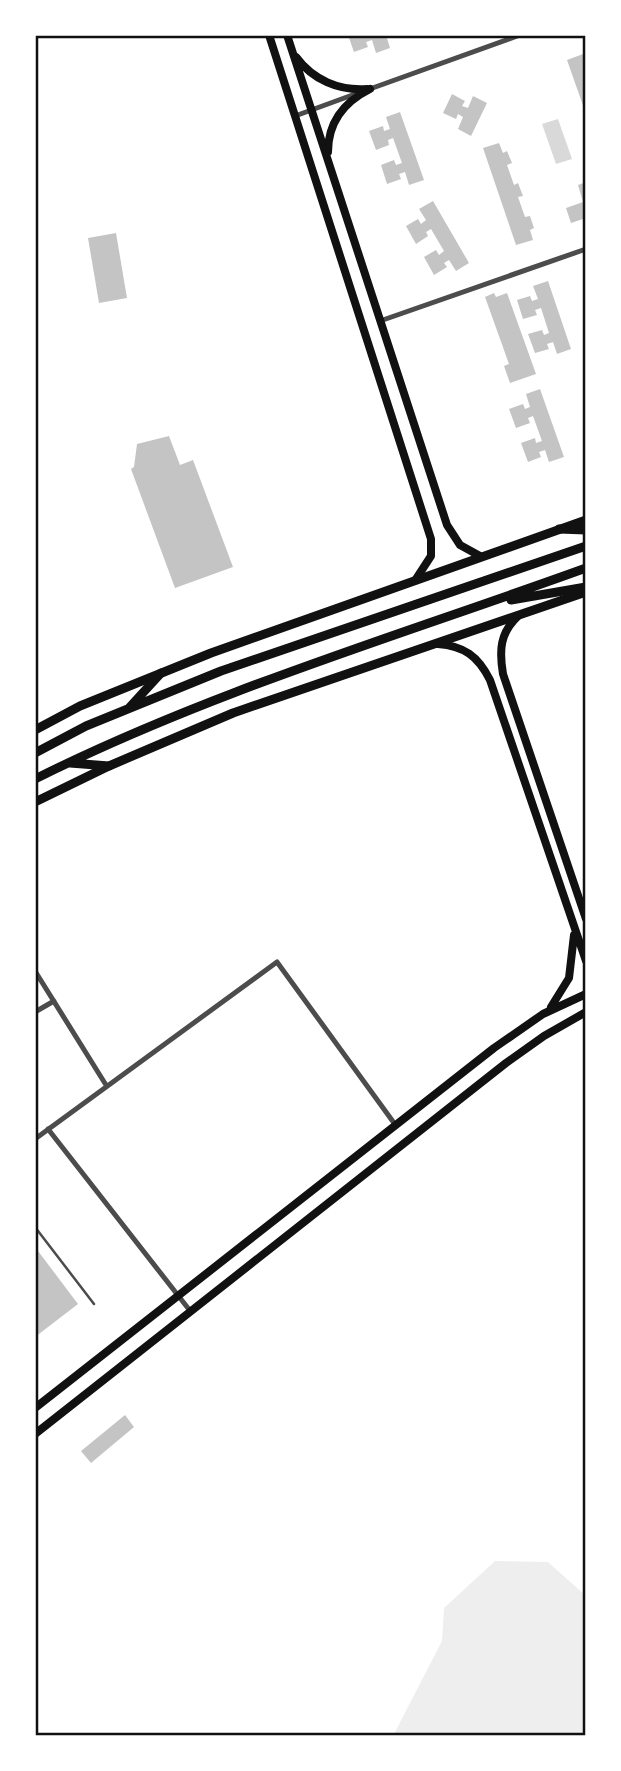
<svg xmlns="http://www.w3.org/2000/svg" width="621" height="1771" font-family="Jost,sans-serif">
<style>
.green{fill:#eee}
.water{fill:#d9d9d9}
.building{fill:#c4c4c4}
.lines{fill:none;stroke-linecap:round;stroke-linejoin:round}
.service{stroke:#4c4c4c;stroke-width:2.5}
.minor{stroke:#4c4c4c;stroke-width:5}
.secondary{stroke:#111;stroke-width:8}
.primary{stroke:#111;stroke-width:9}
.trunk{stroke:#111;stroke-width:9}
.neatline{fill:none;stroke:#111;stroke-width:2.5}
</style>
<rect width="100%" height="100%" fill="#fff"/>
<path class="green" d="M 495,1561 L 548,1562 L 586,1596 L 586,1736 L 393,1736 L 442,1641 L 444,1608 Z"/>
<path class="water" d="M 558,119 L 572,159 L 556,164 L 542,124 Z"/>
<path class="building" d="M 348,35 L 386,35 L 390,48 L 376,53 L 372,40 L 366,42 L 368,47 L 354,52 Z
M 583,54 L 586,62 L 586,114 L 567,60 Z
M 452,94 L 465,101 L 462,106 L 468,108 L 473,96 L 487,103 L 471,136 L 458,129 L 463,117 L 458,114 L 456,119 L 443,113 Z
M 400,112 L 424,180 L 409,185 L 405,172 L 399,174 L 401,179 L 387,184 L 381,165 L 394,160 L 396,165 L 402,163 L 393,138 L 388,140 L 389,145 L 376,150 L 369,131 L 383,126 L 384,131 L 390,129 L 386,117 Z
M 499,143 L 503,153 L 507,151 L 512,163 L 507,165 L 514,185 L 518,183 L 523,196 L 518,197 L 525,217 L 530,216 L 534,228 L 530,230 L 533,240 L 516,245 L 483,148 Z
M 586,182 L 586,218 L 571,223 L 566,208 L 583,202 L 578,185 Z
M 433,201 L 469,263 L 456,271 L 449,260 L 444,263 L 447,267 L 434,275 L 424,257 L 436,250 L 439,255 L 444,251 L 431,229 L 426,232 L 428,236 L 416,244 L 406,226 L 418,219 L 421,224 L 426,220 L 419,209 Z
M 116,233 L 127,298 L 99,303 L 88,238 Z
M 548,281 L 571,349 L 557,354 L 553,342 L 547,344 L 549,349 L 535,353 L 528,334 L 542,330 L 544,335 L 549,333 L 541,308 L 535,310 L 537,315 L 523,319 L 517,300 L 530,296 L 532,301 L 538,299 L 533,286 Z
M 494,293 L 496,297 L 507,293 L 536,374 L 510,383 L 504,366 L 509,364 L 485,297 Z
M 540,389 L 564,457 L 549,462 L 545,450 L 539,452 L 541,457 L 528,462 L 521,443 L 535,438 L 536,443 L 542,441 L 533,416 L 528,418 L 530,423 L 516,428 L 509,409 L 523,404 L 525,409 L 530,407 L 526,394 Z
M 169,436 L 180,465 L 193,460 L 233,567 L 175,588 L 131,469 L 134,467 L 137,444 Z
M 35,1247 L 78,1304 L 35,1337 Z
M 125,1415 L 134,1427 L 91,1463 L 81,1451 Z"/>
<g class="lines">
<path class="service" d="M 35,1227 L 94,1304"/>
<path class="minor" d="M 367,90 L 520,35
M 295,116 L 358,93
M 380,321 L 586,249
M 35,971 L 106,1085
M 35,1012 L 54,1001
M 48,1129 L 191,1312
M 35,1139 L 277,962 L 394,1123"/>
<path class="secondary" d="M 269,35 L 431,539 L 431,556 L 416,579
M 287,35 L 447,525 L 460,545 L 480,556
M 296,57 C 313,80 339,91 367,89
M 328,152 C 328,122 344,102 370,89
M 518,616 C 500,633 499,650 503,674 L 586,919
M 438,644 C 464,646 478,656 490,680 L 586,961
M 551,1007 L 569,978 L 574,935
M 35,1408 L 494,1048 L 543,1014 L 586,994
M 35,1434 L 506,1063 L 544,1036 L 586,1012"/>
<path class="primary" d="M 35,730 L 80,706 L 211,653 L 586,520
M 35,802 L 109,766 L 233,713 L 586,592"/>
<path class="trunk" d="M 559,529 L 586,530
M 511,600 L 586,587
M 129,708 L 161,673
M 35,753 L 86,726 L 221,671 L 586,546
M 70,763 L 109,766
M 35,779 C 211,691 401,635 586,568"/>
</g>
<rect width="621" height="1771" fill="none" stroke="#ffffff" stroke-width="74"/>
<rect x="37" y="37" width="547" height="1697" class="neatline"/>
</svg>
